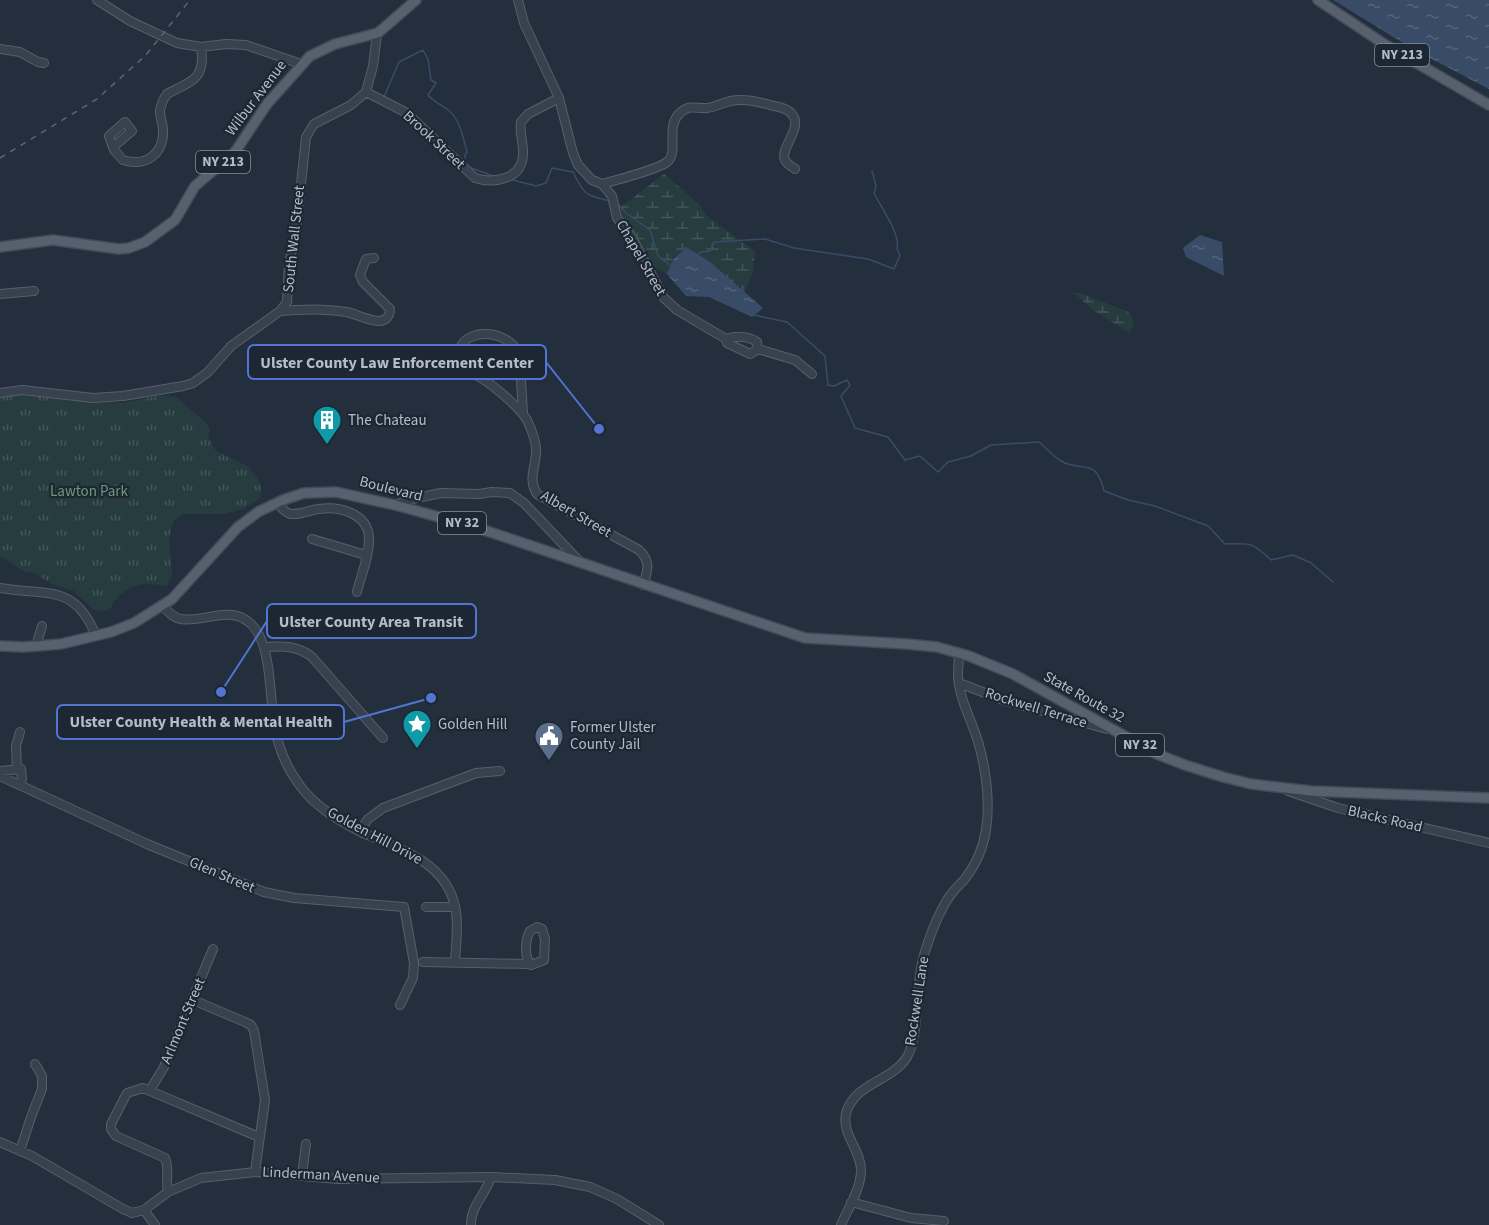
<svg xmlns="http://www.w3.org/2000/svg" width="1489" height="1225" font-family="'Source Sans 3',sans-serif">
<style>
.grass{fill:url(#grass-tufts)}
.wetland{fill:url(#wetland-marsh)}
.water{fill:url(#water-ripples)}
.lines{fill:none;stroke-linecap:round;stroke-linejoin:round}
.stream{stroke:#394c67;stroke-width:1.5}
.minor-casing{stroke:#565f6c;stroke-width:10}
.major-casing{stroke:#414a57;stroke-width:12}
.minor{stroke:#38414e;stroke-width:8}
.major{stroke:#56606e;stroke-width:9}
.rail{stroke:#5a6575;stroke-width:1.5;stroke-dasharray:6 6;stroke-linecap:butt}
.labels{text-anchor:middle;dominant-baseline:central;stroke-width:4.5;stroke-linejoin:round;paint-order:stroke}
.shield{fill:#1d2633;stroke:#878f9c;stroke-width:1.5}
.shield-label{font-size:14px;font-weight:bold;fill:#b4bcc9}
.street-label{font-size:15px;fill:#b4bcc9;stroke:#1d2633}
.poi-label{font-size:15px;fill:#b4bcc9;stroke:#1d2633;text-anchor:start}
.park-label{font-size:15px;fill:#6b9a76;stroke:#1d2633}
.leader{fill:none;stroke:#5274d3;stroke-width:2}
.callout-dot{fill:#5274d3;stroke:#1d2633;stroke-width:2}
.callout{fill:#1d2633;stroke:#5274d3;stroke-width:2}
.callout-label{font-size:16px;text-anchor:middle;font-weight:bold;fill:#b4bcc9}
</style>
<defs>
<pattern id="grass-tufts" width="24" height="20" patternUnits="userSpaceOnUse" patternTransform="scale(1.5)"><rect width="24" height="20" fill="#263c3f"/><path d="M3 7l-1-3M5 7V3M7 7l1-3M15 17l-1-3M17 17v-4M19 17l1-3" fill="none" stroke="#435659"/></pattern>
<pattern id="wetland-marsh" width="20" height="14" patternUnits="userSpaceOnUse" patternTransform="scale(1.5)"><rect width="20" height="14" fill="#263c3f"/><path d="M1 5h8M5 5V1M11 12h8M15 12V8" fill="none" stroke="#435659"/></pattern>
<pattern id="water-ripples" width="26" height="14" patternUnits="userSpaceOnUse" patternTransform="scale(1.5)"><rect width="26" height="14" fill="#394c67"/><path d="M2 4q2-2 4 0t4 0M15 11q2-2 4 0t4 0" fill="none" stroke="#53647b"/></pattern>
</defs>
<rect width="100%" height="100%" fill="#242f3e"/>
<path class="grass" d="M 17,394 L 72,401 L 122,403 L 162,395 L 176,397 L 207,424 L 210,429 L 208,437 L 216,451 L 247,466 L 258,479 L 262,491 L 260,498 L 243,509 L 223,514 L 183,514 L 173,522 L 169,537 L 172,577 L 166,586 C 159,586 153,584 147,584 C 130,584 116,596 109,610 L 97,611 L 92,608 L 74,591 L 54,585 L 34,573 L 25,572 L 0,556 L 0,396 Z"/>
<path class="wetland" d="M 664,174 L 698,203 L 707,216 L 755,251 L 753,273 L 744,292 L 712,264 L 686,247 L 672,260 L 667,274 L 650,265 L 636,236 L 617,210 Z
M 1074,293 L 1080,293 L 1129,312 L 1134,322 L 1130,333 L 1094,311 Z"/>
<path class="water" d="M 1333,0 L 1489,0 L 1489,89 L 1413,49 Z
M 1200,235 L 1222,242 L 1224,276 L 1186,257 L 1183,248 Z
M 686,247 L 710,262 L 763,308 L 752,317 L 709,297 L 686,296 L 667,274 L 672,261 Z"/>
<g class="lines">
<path class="stream" d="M 384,97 L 399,62 L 423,50 L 428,59 L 431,80 L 436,83 L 428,95 C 434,102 440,104 447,109 C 460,118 463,138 467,152 L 465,155 L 465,164
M 469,167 L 493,176
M 509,179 L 536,186 L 546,183 L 552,168 L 573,172 C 584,195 585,195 610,201
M 617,203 L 626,213 L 650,230 L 658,256 L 670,265
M 699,254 L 701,252 L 710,251 L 714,242 L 765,239 L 794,248 L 868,259 L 894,269 L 900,255 L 897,249 C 901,234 881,208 874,193 L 876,186 L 872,171
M 754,315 L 787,322 L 825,356 L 828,385 L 834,386 L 847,380 L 850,385 L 841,396 L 855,428 L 888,437 L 905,460 L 920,456 L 938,472 L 948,462 L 971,456 L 991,445 L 1039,442 C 1046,448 1053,456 1061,461 C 1082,473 1096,456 1104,491 L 1128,500 L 1155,506 L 1208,526 L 1225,544 C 1251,543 1252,542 1271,560 L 1293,555 L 1311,563 L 1333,582"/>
<g class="minor-casing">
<path id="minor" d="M 97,0 L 130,21 L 177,43 L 201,47 L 226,44 L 246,45 L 301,64
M 518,0 L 524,23 L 559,98 L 573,153 L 578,165 L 592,180 L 602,184 L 612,196 L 617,218 L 630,234 L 664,298 L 677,310 L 726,339 C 736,336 748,336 757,342 L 758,349
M 0,49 L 20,52 L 38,62 L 44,63
M 366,92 L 407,113 L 475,178 C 494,184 522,179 523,155 C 524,144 519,133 521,122 L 528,114 L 559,98
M 113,147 L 132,131 L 125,122 L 109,136 L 114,150 L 123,160 C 145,167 164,155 163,130 C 163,124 160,118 160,111 C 161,105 163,99 167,94 C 192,81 206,79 201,47
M 602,184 C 616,180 657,170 667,162 C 679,153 666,129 678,115 C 689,103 695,109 707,108 C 715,107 722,103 730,101 C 745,98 759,102 774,106 C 780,107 787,109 791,113 C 805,127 779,148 785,160 C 787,164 792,167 795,169
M 0,294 L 34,291
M 280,311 C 302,309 324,308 346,312 C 357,314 368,321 379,321 C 386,321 390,316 390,309 L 363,282 L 360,275 L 366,259 L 374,258
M 726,339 L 727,343 L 750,354 L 758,349
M 758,349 L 795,360 L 812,374
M 0,393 L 22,390 L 93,398 L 123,396 L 183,386 L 193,383 L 208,372 L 231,346 L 280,311 L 287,302 L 289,263 L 296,231 L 306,137 L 314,124 L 351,105 L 366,92 L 373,66 L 377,34
M 523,413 L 521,380 L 514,346 C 509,341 504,338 498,336 C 481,330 454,337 461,360 C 464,370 474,373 481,378 C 493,385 523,410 528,422 C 532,431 537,443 536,453 C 535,469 528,480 537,494 L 639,550 C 651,561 648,571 643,585
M 277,503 C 281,507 285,513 291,514 C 300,515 310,510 319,509 C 339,506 367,513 369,537 C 370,555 361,575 357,592
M 395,505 L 412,499 L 441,493 L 479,494 L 492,492 L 510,493 L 524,503 L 581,563
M 312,539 L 366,555
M 0,588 C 46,596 75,583 96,636
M 162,606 C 168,611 173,618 181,619 C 205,623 230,604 251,624 C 273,645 269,700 275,729 C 279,750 288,770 301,787 C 316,807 337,820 359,831 C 397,849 444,859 455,906 C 459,924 456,943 455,961
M 36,646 L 42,626
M 264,647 C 283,646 297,645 312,657 L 383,738
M 959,683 L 1006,701 L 1107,729
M 17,770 L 16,746 L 20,732
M 0,771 L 21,769 L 22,779 L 20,785
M 0,776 L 147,844 L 264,892 L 294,898 L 404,907 L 414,963 L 413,978 L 400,1005
M 1288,791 L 1338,808 L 1489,843
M 360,831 L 368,819 L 383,808 L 476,773 L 500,771
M 426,907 L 455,907
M 537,927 L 542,929 L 545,939 L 544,960 L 531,965 C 524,957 525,940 530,931 Z
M 423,962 L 529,964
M 193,1000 L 245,1022 L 251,1025 L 254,1031 L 265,1100 L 255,1172
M 150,1090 L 164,1067 L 213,949
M 0,1142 L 32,1156 L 123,1209 L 132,1213 L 144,1210 L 168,1192 L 201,1178 L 255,1172 L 338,1179 L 491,1177 L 555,1180 L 590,1187 L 617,1199 L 659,1225
M 20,1151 L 31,1117 L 42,1089 L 42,1076 L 35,1064
M 302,1175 L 306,1144
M 168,1192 C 165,1181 170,1169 165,1158 L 116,1136 L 111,1129 L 111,1124 L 127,1093 L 143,1088 L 259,1137
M 851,1202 L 911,1218 L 944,1221
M 144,1210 L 155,1225
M 471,1225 C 470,1207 486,1194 491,1177
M 841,1225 C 848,1208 861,1189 861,1170 C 861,1149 839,1132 847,1110 C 858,1082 892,1081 907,1057 C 920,1035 915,983 924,955 C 930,935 938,914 949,897 C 954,890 959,885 964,880 C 976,865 983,849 986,830 C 990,803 986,771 979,745 C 973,722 959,700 958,676 C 958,668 959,660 959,653"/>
</g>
<g class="major-casing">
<path id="major" d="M 1318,0 L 1384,44 L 1489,105
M 0,247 L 53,240 L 119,249 L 129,248 L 145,242 L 175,220 L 195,186 L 235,152 L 267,104 L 310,56 L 335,44 L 378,33 L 416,0
M 0,646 L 24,647 L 61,644 L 111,632 L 134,623 L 172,599 L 238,527 L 258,512 L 283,500 L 304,493 L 336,492 L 395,505 L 475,527 L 805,638 L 907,644 L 937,647 L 969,656 L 1013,674 L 1157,754 L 1185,765 L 1223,777 L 1251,784 L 1311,791 L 1489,798"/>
</g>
<use href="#minor" class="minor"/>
<use href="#major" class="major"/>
<path class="rail" d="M 0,158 L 97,99 L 145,56 L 190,0"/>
</g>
<defs>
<g id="building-pin" transform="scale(1.5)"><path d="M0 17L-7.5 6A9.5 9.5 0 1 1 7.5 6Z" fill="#0f9aa8" stroke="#1d2633"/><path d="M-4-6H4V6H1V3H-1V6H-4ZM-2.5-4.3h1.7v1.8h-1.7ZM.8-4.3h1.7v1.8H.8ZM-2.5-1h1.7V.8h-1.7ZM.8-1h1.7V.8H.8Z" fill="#fff"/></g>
<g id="sight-pin" transform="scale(1.5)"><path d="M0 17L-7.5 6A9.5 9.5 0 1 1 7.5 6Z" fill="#0f9aa8" stroke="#1d2633"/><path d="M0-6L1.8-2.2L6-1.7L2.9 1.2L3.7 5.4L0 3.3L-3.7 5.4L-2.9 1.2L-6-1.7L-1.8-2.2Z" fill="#fff"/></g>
<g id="civic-pin" transform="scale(1.5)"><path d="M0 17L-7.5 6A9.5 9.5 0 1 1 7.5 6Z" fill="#5c6f8a" stroke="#1d2633"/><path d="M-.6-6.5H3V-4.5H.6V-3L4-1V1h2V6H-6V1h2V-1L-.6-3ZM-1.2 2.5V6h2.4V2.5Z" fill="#fff"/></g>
</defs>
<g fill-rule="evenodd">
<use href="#building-pin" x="327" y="420"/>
<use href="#sight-pin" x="417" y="724"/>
<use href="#civic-pin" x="549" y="736"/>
</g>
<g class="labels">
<g class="shield">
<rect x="1375" y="44" width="54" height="22" rx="4.5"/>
<rect x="196" y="151" width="54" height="22" rx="4.5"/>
<rect x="438" y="512" width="48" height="22" rx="4.5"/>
<rect x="1116" y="734" width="48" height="22" rx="4.5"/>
</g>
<g class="shield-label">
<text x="1402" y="55">NY 213</text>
<text x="223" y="162">NY 213</text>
<text x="462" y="523">NY 32</text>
<text x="1140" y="745">NY 32</text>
</g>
<g class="street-label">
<text transform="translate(256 98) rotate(-53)">Wilbur Avenue</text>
<text transform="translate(434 140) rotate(43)">Brook Street</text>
<text transform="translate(294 239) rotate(-84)">South Wall Street</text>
<text transform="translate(641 258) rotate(60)">Chapel Street</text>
<text transform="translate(391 489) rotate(14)">Boulevard</text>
<text transform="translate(576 514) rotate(30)">Albert Street</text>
<text transform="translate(1084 697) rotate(29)">State Route 32</text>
<text transform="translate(1036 708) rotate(17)">Rockwell Terrace</text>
<text transform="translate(1385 819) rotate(13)">Blacks Road</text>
<text transform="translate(375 836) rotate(28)">Golden Hill Drive</text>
<text transform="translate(222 875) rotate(23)">Glen Street</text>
<text transform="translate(917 1001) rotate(-81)">Rockwell Lane</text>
<text transform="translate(183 1021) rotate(-67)">Arlmont Street</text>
<text transform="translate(321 1175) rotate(3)">Linderman Avenue</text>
</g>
<g class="poi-label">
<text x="348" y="420">The Chateau</text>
<text x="438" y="724">Golden Hill</text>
<text x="570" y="727">Former Ulster<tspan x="570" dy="17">County Jail</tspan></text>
</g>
<g class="park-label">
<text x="89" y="491">Lawton Park</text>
</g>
</g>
<path class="leader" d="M599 429L546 362M221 692L267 621M431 698L344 722"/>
<g class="callout-dot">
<circle cx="599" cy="429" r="6"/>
<circle cx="221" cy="692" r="6"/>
<circle cx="431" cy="698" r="6"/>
</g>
<g class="callout">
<rect x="248" y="345" width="298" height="34" rx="6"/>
<rect x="267" y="604" width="209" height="34" rx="6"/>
<rect x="57" y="705" width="287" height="34" rx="6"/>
</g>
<g class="callout-label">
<text x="397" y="368">Ulster County Law Enforcement Center</text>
<text x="371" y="627">Ulster County Area Transit</text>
<text x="201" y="727">Ulster County Health &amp; Mental Health</text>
</g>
</svg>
